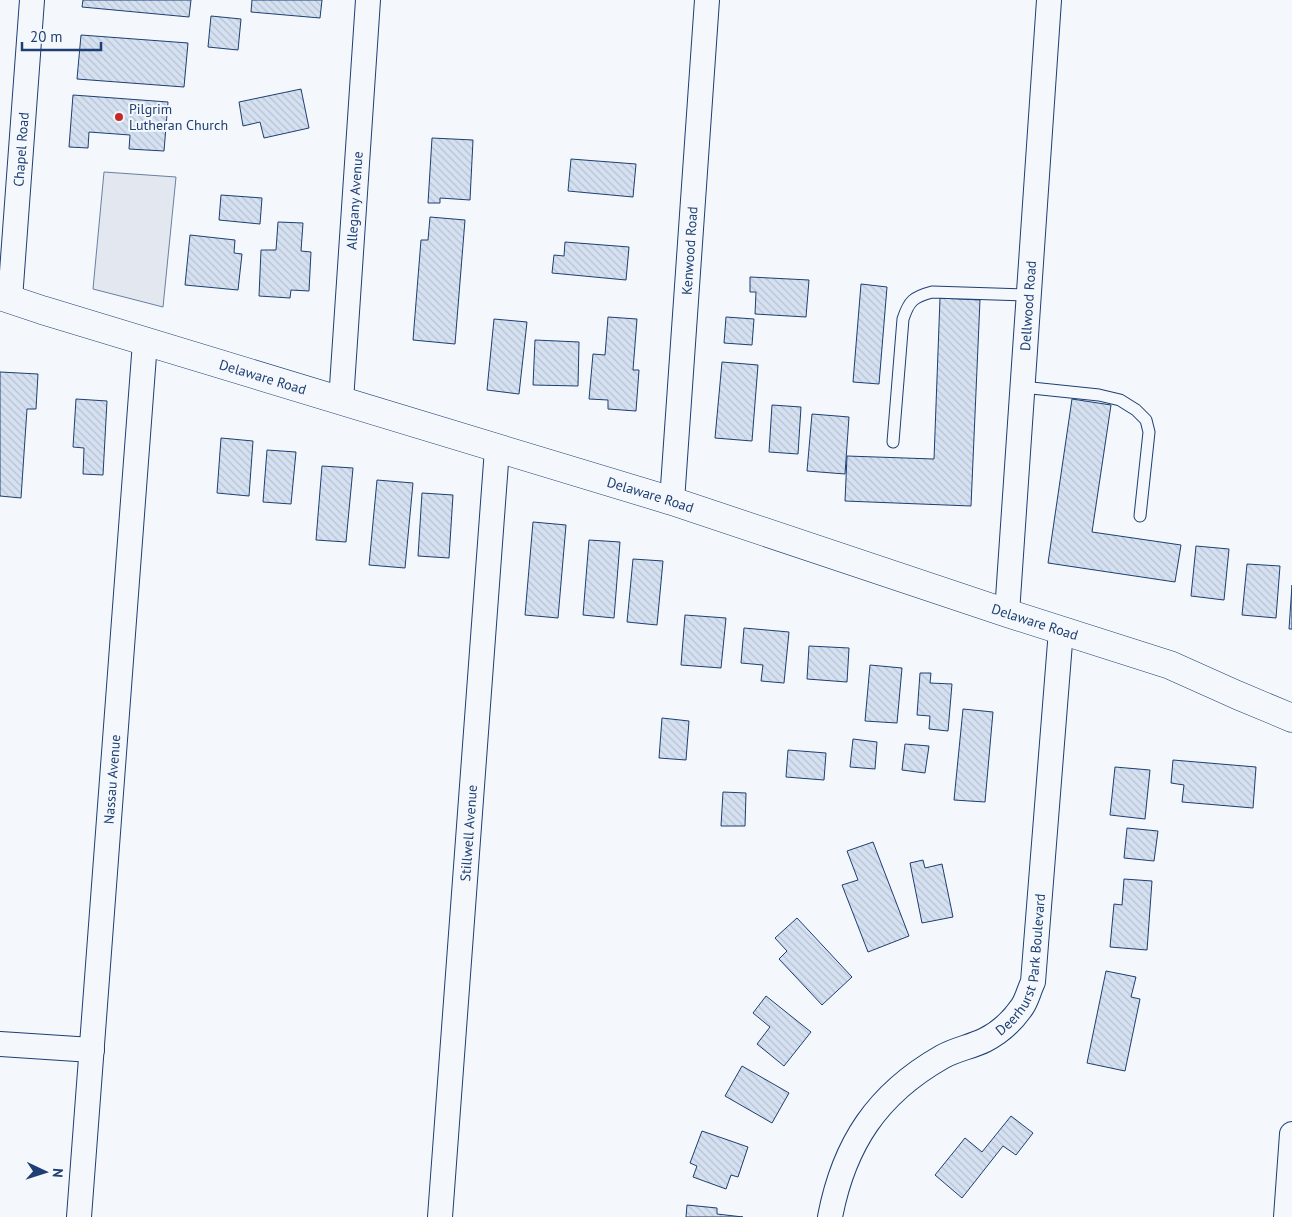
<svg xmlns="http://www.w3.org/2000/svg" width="1292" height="1217" font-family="'PT Sans',sans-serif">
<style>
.parking{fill:#e3e8f0;stroke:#687fa3}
.building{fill:url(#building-back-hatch);stroke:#1d3f73}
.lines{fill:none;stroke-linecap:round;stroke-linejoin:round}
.lane-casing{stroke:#1d3f73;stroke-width:13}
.street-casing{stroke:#1d3f73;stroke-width:26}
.secondary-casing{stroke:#1d3f73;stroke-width:29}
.lane{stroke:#f4f7fb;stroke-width:11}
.street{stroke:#f4f7fb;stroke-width:24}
.secondary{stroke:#f4f7fb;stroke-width:28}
.poi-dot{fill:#c62828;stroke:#f4f7fb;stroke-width:2}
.labels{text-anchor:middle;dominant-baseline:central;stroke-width:4;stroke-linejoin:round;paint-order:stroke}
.poi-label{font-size:14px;fill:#1d3f73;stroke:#f4f7fb;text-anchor:start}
.street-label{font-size:14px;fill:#1d3f73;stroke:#f4f7fb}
</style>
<defs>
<pattern id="building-back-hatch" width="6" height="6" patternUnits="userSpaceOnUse" patternTransform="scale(1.25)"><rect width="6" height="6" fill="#d5e0f0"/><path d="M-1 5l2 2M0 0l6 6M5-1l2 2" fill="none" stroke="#b6c1d1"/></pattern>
</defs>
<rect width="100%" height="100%" fill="#f4f7fb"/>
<path class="parking" d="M 104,172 L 176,177 L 163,307 L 93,289 Z"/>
<path class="building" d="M 83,0 L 191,0 L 189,17 L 82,7 Z
M 252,0 L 322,0 L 320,18 L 251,12 Z
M 211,16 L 241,19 L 238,50 L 208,47 Z
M 81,35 L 188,43 L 184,87 L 77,79 Z
M 301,89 L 309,128 L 264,138 L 260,122 L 243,126 L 239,102 Z
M 73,95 L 168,102 L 164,151 L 129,149 L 130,135 L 89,132 L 88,148 L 69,147 Z
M 432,138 L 473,140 L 470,200 L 440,198 L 440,203 L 428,203 Z
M 571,159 L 636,164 L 633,197 L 568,191 Z
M 221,195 L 262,198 L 260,224 L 219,220 Z
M 430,217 L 465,220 L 455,344 L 413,340 L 421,240 L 428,240 Z
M 278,222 L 303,223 L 301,251 L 311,252 L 309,291 L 291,290 L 290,298 L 259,296 L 261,250 L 276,250 Z
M 190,235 L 235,240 L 234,253 L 242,254 L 238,290 L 185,285 Z
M 565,242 L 629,247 L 626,280 L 552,273 L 554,255 L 564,256 Z
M 750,277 L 809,280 L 806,317 L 755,314 L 756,292 L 750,292 Z
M 861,284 L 887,287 L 879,384 L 853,382 Z
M 940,298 L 980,300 L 971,506 L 845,501 L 847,456 L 934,459 Z
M 608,317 L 637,319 L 633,370 L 639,370 L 636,411 L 608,409 L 608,400 L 589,399 L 593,354 L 605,355 Z
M 726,317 L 754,319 L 752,345 L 724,343 Z
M 494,319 L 527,322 L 519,394 L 487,390 Z
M 535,340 L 579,342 L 578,386 L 533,385 Z
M 722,362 L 758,365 L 752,441 L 715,438 Z
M 0,372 L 38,374 L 36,409 L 27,409 L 21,498 L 0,496 Z
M 76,399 L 107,401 L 103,475 L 83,474 L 84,448 L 73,447 Z
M 1072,399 L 1111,405 L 1092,532 L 1181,545 L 1175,582 L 1048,563 Z
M 772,405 L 801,407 L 798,454 L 769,452 Z
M 812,414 L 849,417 L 845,474 L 807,471 Z
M 221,438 L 253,441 L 249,496 L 217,493 Z
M 267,450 L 296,452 L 291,504 L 263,502 Z
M 322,466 L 353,468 L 346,542 L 316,540 Z
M 377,480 L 413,483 L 405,568 L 369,565 Z
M 422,493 L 453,495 L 449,558 L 418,556 Z
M 533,522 L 566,525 L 558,618 L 525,615 Z
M 589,540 L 620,542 L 614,618 L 583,615 Z
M 1196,546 L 1229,549 L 1224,600 L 1191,596 Z
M 633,559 L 663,561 L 657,625 L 627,622 Z
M 1247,564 L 1280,566 L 1276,618 L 1242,615 Z
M 1292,585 L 1292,629 L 1289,629 Z
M 685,615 L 726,618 L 721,668 L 681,665 Z
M 744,628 L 789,632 L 784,683 L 761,681 L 763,665 L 741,663 Z
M 809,646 L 849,648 L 847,682 L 807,679 Z
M 870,665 L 902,668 L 897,723 L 865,721 Z
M 920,673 L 931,673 L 930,683 L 952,684 L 948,731 L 929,729 L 930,716 L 917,715 Z
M 963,709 L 993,712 L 985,802 L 954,800 Z
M 662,718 L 689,721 L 686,760 L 659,758 Z
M 853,739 L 877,742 L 875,769 L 850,767 Z
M 905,744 L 929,746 L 925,773 L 902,770 Z
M 788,750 L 826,753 L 824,780 L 786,777 Z
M 1173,760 L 1256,767 L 1253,808 L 1182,802 L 1184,785 L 1171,783 Z
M 1115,767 L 1150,770 L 1145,819 L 1110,815 Z
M 723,792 L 746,793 L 745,826 L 721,826 Z
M 1127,828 L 1158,831 L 1154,861 L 1124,858 Z
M 873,842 L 909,936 L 868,952 L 842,885 L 858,880 L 847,851 Z
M 923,860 L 925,868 L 942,864 L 953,917 L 922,923 L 910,863 Z
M 1124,879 L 1152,881 L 1147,950 L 1110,947 L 1114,904 L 1122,905 Z
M 797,918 L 852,977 L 822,1005 L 779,959 L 787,951 L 775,938 Z
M 1106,971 L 1136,977 L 1131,997 L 1140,999 L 1125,1071 L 1087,1063 Z
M 766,996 L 811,1032 L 784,1066 L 757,1044 L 770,1027 L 753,1013 Z
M 742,1066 L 789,1093 L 772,1123 L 725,1096 Z
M 1011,1116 L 1033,1133 L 1016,1155 L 1003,1146 L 962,1198 L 935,1175 L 965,1138 L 982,1152 Z
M 702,1131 L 748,1147 L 738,1177 L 731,1175 L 726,1189 L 693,1177 L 697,1166 L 690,1163 Z
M 687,1205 L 717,1208 L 717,1214 L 743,1217 L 686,1217 Z"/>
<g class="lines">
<g class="lane-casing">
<path id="lane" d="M 1022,387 L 1099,395 L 1120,400 L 1136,410 L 1146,420 L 1149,432 L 1140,516
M 893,442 L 903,319 C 909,301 913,297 932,292 L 1029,295"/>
</g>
<g class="street-casing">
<g id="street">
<path id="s1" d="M 10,299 L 32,0"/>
<path id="s2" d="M 341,401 L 368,0"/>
<path id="s3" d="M 672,501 L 707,0"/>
<path id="s4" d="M 1007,613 L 1049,0"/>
<path d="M 0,1044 L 92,1050"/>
<path id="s5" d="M 79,1217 L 145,342"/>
<path id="s6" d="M 440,1217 L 497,449"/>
<path id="s7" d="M 830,1217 C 844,1144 877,1094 942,1057 C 956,1049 971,1047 985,1040 C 999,1033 1013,1020 1022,1007 C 1027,1000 1029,990 1033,982 L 1061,630"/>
<path d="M 1286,1217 L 1292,1134"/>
</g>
</g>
<g class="secondary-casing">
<g id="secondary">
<path id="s8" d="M 0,296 L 42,310 L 672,501 L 1007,613 L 1170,665 L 1237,695 L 1292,718"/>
</g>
</g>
<use href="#lane" class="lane"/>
<use href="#street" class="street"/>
<use href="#secondary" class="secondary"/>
</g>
<circle class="poi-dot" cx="119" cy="117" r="5"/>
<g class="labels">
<g class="poi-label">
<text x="129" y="109">Pilgrim<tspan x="129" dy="16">Lutheran Church</tspan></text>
</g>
<g class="street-label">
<text stroke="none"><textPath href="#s1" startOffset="150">Chapel Road</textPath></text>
<text stroke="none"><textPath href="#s2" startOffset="201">Allegany Avenue</textPath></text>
<text stroke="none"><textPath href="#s3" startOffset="251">Kenwood Road</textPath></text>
<text stroke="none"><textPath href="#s4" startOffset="308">Dellwood Road</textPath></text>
<text stroke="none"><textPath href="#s8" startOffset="275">Delaware Road</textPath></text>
<text stroke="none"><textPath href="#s8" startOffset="680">Delaware Road</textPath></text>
<text stroke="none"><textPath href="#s8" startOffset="1085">Delaware Road</textPath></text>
<text stroke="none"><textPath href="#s5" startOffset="439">Nassau Avenue</textPath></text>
<text stroke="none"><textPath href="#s6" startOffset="385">Stillwell Avenue</textPath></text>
<text stroke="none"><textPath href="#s7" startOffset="339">Deerhurst Park Boulevard</textPath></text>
</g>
</g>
<g transform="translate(45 1172) rotate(94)" stroke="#f4f7fb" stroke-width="4" paint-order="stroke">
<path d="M0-4L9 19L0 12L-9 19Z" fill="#1d3f73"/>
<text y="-8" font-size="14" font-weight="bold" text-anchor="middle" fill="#1d3f73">N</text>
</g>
<path d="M22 42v8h79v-8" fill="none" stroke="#1d3f73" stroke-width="2.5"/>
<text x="30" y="42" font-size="15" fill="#1d3f73" stroke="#f4f7fb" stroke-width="4" paint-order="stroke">20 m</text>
</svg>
